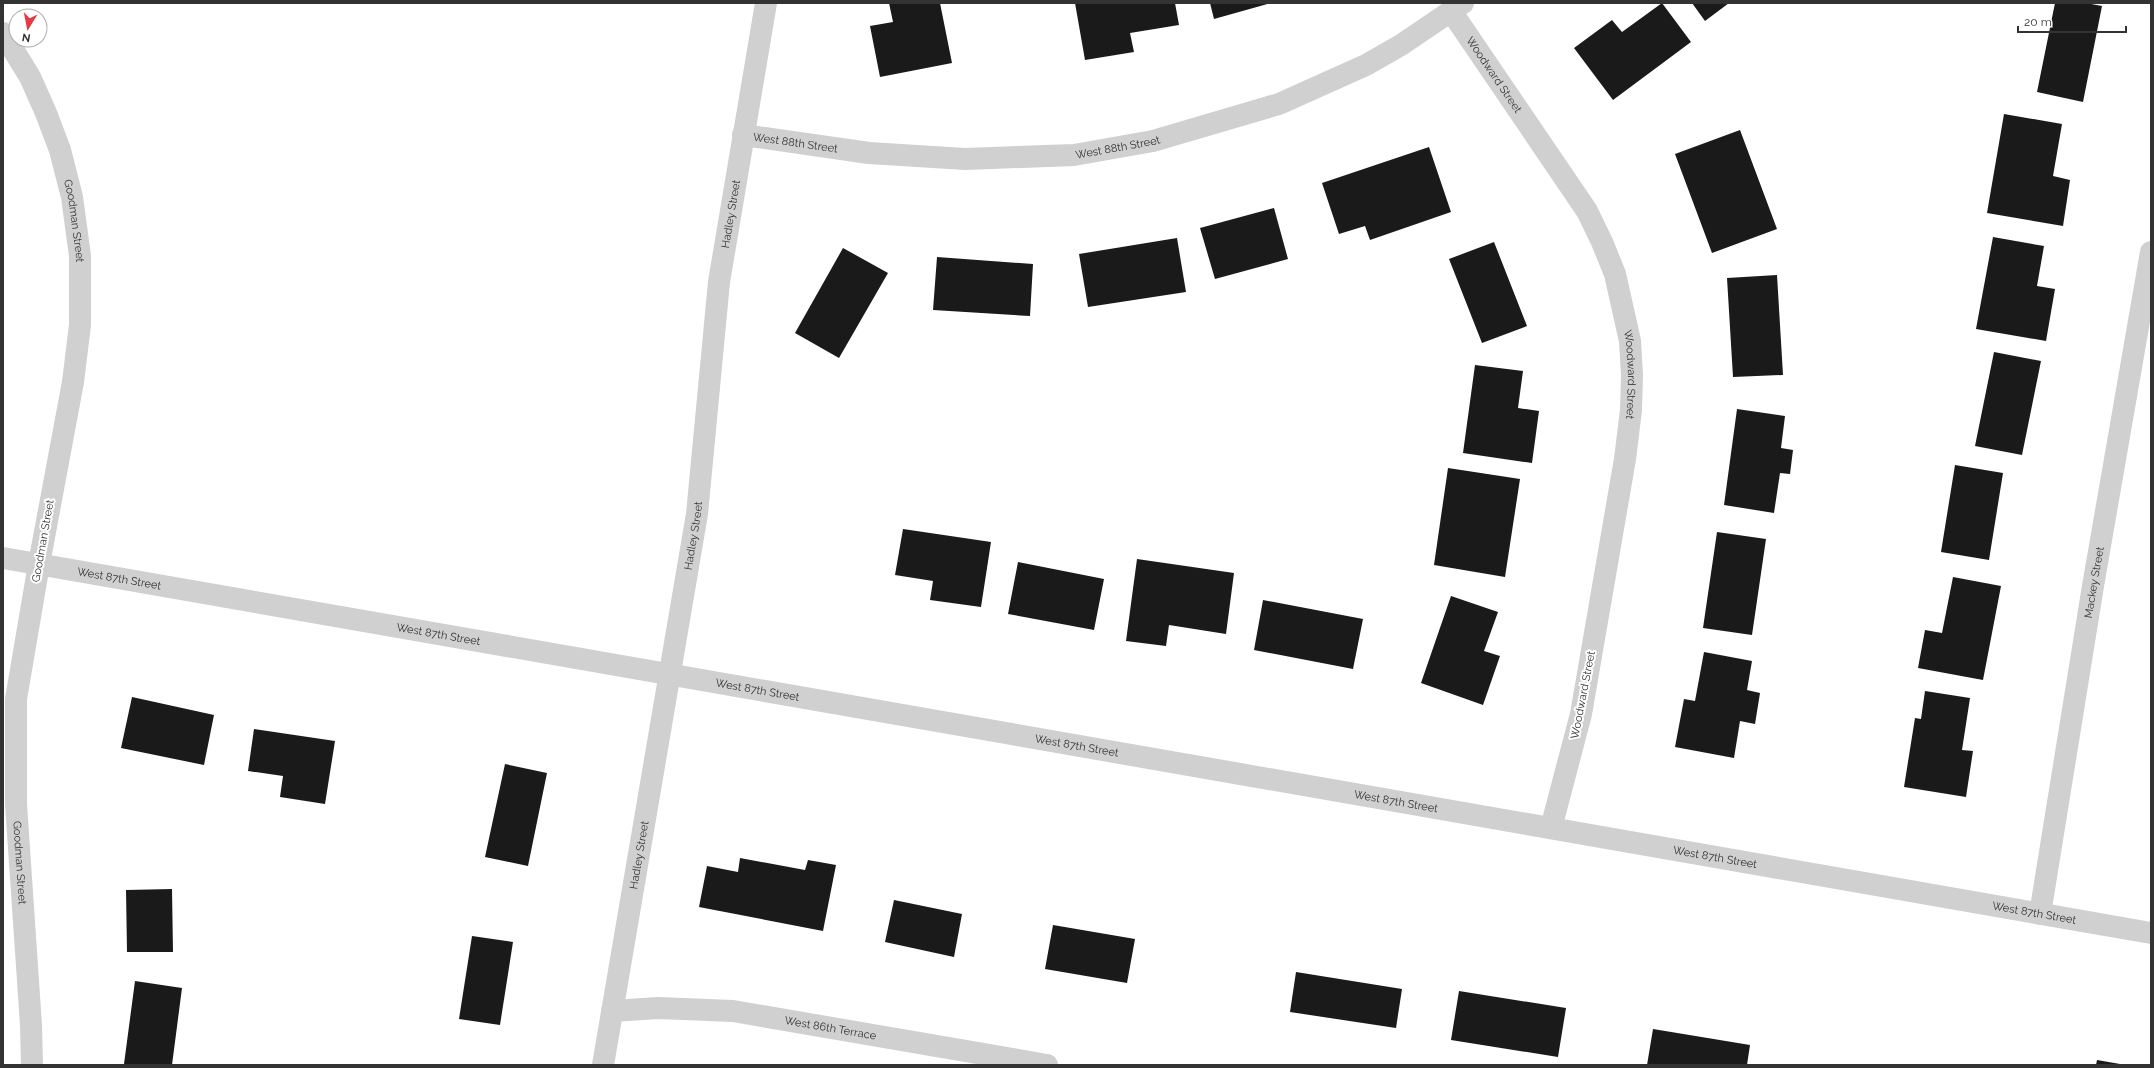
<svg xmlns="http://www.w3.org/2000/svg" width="2154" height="1068" font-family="Raleway,sans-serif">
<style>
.building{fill:#1a1a1a}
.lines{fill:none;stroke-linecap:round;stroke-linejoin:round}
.minor{stroke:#d0d0d0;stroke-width:22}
.tertiary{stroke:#d0d0d0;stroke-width:22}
.labels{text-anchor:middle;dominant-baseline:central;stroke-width:4;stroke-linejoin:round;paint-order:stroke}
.street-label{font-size:11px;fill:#333;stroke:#fff}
</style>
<rect width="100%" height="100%" fill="#fff"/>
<path class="building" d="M 889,3 L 940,3 L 952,63 L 880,77 L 870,26 L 893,22 Z
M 1075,3 L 1175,3 L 1179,25 L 1130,33 L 1134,52 L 1085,60 Z
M 1210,3 L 1271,3 L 1214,19 Z
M 1662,3 L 1691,42 L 1613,100 L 1574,48 L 1612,20 L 1622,32 Z
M 1692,3 L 1729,3 L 1705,21 Z
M 2055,3 L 2086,3 L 2102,6 L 2083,102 L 2037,92 Z
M 2004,114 L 2062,124 L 2053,176 L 2070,180 L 2063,226 L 1987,213 Z
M 1740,130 L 1777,229 L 1712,253 L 1675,154 Z
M 1429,147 L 1451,212 L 1370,240 L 1365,226 L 1339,234 L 1322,183 Z
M 1274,208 L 1288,259 L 1215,279 L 1200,228 Z
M 1993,237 L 2044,246 L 2037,286 L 2055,289 L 2046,341 L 1976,329 Z
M 1177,238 L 1186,292 L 1088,307 L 1079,254 Z
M 1494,242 L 1527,326 L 1482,343 L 1449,259 Z
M 843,248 L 888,273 L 839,358 L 795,333 Z
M 937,257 L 1033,264 L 1030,316 L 933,310 Z
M 1777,275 L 1783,375 L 1733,377 L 1727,278 Z
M 1994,352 L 2041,361 L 2022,455 L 1975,446 Z
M 1475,365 L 1523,371 L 1518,408 L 1539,411 L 1532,463 L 1463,453 Z
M 1737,409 L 1785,416 L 1781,448 L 1793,450 L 1790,474 L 1780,473 L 1774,513 L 1724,505 Z
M 1955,465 L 2003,473 L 1989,560 L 1941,552 Z
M 1448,468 L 1520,479 L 1505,577 L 1434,565 Z
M 903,529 L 991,542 L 981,607 L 930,600 L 933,581 L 895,575 Z
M 1717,532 L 1766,539 L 1752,635 L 1703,628 Z
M 1137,559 L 1234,573 L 1226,634 L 1169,625 L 1166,646 L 1126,641 Z
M 1018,562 L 1104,579 L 1094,630 L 1008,614 Z
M 1953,577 L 2001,586 L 1983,680 L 1918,668 L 1925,630 L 1942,633 Z
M 1451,596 L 1498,612 L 1484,651 L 1500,656 L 1483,705 L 1421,683 Z
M 1263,600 L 1363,619 L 1353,669 L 1254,650 Z
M 1704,652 L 1752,661 L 1747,690 L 1760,693 L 1755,724 L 1740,721 L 1734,758 L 1675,747 L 1684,699 L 1695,701 Z
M 1925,691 L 1970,698 L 1962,750 L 1973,751 L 1966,797 L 1904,787 L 1915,718 L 1921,719 Z
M 132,697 L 214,715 L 204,765 L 121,748 Z
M 254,729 L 335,741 L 325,804 L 280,797 L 283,776 L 248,771 Z
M 505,764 L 547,773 L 528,866 L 485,857 Z
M 740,858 L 805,870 L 808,860 L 836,865 L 823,931 L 699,907 L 707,866 L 738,872 Z
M 172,889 L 173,952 L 127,952 L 126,890 Z
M 894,900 L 962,914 L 954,957 L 885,942 Z
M 1053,925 L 1135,939 L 1127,983 L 1045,969 Z
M 472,936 L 513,942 L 500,1025 L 459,1019 Z
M 1296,972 L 1402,989 L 1396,1028 L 1290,1012 Z
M 135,981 L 182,988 L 172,1065 L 124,1064 Z
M 1459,991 L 1566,1008 L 1558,1057 L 1451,1040 Z
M 1653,1029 L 1750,1045 L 1747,1065 L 1647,1065 Z
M 2097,1060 L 2120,1064 L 2120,1065 L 2096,1065 Z"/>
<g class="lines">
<g class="minor">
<path id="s1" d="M 1451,11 L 1587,211 L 1602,242 L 1615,274 L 1630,341 L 1632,375 L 1631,410 L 1625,459 L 1581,714 L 1551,828"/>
<path id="s2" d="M 3,33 L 30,77 L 46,113 L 60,150 L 72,197 L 80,256 L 80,325 L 73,382 L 39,564 L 16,699 L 16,804 L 31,1025 L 32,1065"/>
<path id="s3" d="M 743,135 L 869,153 L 965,159 L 1074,155 L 1153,141 L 1279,104 L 1366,65 L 1401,45 L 1463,3"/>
<path id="s4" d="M 2040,914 L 2093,586 L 2151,252"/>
<path id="s5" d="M 612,1011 L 658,1008 L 733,1011 L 1047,1065"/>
<path id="s6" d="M 603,1065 L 697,514 L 719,282 L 766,3"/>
</g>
<path class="tertiary" id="s7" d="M 3,558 L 2151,933"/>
</g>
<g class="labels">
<g class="street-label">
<text stroke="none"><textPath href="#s1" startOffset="77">Woodward Street</textPath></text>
<text stroke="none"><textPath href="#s3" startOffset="53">West 88th Street</textPath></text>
<text stroke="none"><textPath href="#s3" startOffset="377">West 88th Street</textPath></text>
<text stroke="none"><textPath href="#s6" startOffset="861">Hadley Street</textPath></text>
<text stroke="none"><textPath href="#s2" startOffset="203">Goodman Street</textPath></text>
<text stroke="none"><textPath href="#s1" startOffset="413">Woodward Street</textPath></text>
<text stroke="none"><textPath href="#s6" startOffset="537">Hadley Street</textPath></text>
<text transform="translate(43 541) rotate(-80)">Goodman Street</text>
<text stroke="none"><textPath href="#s7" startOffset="118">West 87th Street</textPath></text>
<text stroke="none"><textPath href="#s4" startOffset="336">Mackey Street</textPath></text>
<text stroke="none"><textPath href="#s7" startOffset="442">West 87th Street</textPath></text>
<text stroke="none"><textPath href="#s7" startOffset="766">West 87th Street</textPath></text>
<text transform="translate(1583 695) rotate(-79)">Woodward Street</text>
<text stroke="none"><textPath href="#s7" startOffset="1090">West 87th Street</textPath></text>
<text stroke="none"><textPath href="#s7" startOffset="1414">West 87th Street</textPath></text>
<text stroke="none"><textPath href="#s6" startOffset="213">Hadley Street</textPath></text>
<text stroke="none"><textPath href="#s7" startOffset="1738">West 87th Street</textPath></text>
<text stroke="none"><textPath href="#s2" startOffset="851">Goodman Street</textPath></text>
<text stroke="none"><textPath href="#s7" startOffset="2062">West 87th Street</textPath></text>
<text stroke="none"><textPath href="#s5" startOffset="220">West 86th Terrace</textPath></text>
</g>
</g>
<rect width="2154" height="1068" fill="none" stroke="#333333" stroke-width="8"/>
<g transform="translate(28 28) rotate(190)"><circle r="19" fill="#ffffff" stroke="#adadad"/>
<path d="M0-3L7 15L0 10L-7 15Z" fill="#e63946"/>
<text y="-6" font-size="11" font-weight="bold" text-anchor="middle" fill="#333333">N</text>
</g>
<path d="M2018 26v6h108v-6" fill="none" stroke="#333333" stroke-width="2"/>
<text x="2024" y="26" font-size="12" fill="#333333" stroke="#ffffff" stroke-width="3" paint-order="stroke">20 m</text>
</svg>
